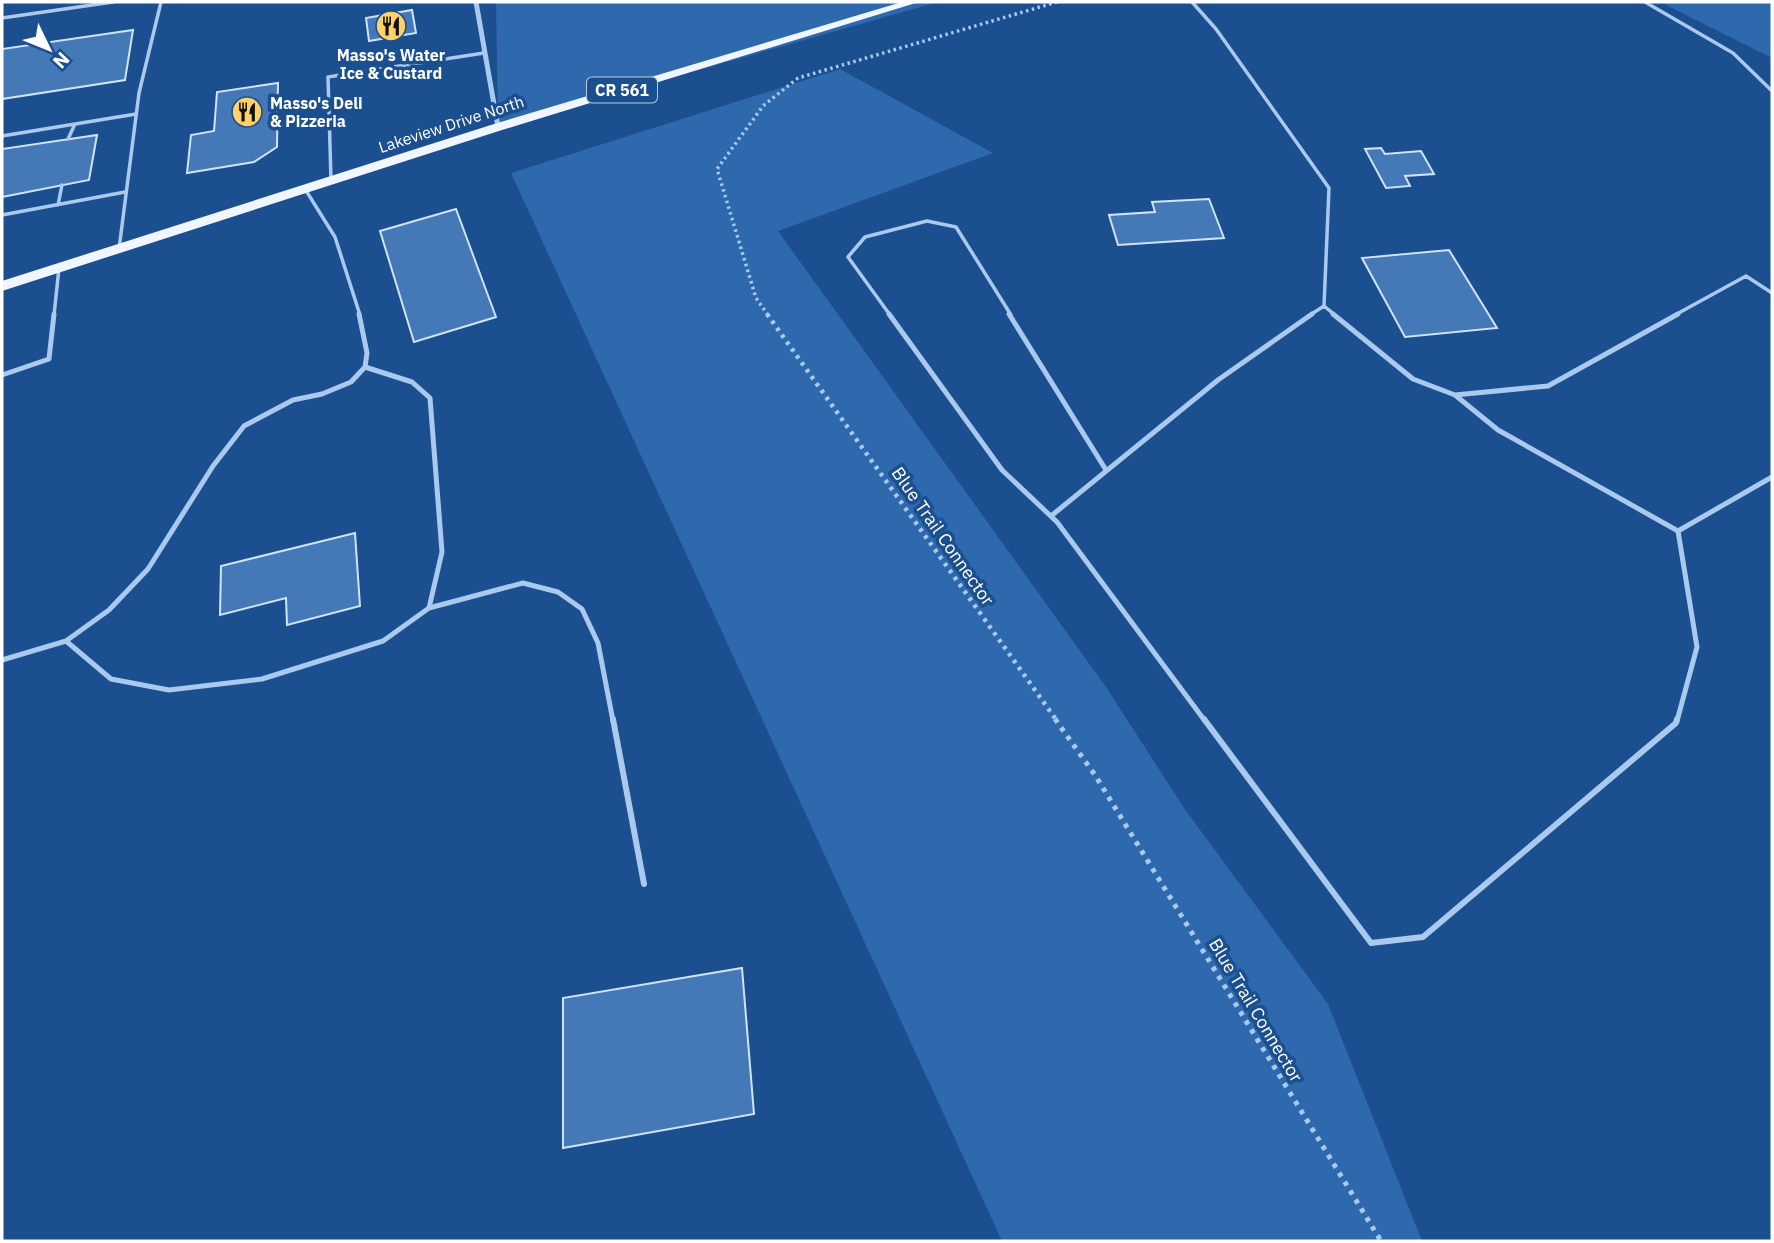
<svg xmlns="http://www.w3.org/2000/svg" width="1774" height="1243" font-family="'IBM Plex Sans',sans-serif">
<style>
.green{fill:#2e69ad}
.building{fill:#4478b7;stroke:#cfe3fa;stroke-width:2}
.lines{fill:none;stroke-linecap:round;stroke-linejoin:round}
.path-far2{stroke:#a9c9ee;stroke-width:3.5;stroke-dasharray:2.5 3.5;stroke-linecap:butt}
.path-far1{stroke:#a9c9ee;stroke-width:4.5;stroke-dasharray:3.5 5;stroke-linecap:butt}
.path{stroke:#a9c9ee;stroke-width:5;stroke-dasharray:4.5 6;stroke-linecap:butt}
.lane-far2{stroke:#a9c9ee;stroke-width:3.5}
.lane-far1{stroke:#a9c9ee;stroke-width:5}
.lane{stroke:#a9c9ee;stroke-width:6}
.street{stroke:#a9c9ee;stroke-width:5}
.primary{fill:#f0f6ff;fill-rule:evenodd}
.labels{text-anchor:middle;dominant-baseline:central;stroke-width:7;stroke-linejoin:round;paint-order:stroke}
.far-poi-label{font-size:16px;font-weight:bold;fill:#fff;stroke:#1b4f8f}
.shield{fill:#1b4f8f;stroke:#bbcadd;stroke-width:2}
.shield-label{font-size:16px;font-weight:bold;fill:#fff}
.far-street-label{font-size:16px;fill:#fff;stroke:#1b4f8f}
.street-label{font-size:18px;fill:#fff;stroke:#1b4f8f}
</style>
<rect width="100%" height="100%" fill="#1b4f8f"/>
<path class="green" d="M 496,2 L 938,2 L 498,127 Z
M 1660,2 L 1772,2 L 1772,58 Z
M 840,69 L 993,153 L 778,231 L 1106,687 L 1184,808 L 1328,1004 L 1422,1241 L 1002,1241 L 511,173 Z"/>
<path class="building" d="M 412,10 L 416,33 L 369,41 L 366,18 Z
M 133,30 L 125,80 L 2,99 L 2,49 Z
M 278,83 L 277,147 L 254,162 L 187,173 L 191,135 L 214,131 L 217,92 Z
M 97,135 L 89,180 L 2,197 L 2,149 Z
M 1381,148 L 1385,154 L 1421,151 L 1434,174 L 1405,176 L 1410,186 L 1386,188 L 1365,149 Z
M 1209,199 L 1224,238 L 1118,245 L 1109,215 L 1155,212 L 1152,202 Z
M 456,209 L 496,317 L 414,342 L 380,231 Z
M 1449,250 L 1497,328 L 1405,337 L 1362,258 Z
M 355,533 L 360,606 L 287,625 L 286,598 L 220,615 L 221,566 Z
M 742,968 L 754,1114 L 563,1148 L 563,998 Z"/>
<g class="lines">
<path class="path-far2" d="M 768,315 L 756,298 L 717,169 L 763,106 L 798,78 L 1057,2"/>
<path class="path-far1" d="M 767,314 L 1057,721"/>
<path class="path" d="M 1055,719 L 1095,775 L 1381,1241"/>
<path class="lane-far2" d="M 1192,2 L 1216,29 L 1329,188 L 1324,306 L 1310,315
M 1645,2 L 1733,53 L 1772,91
M 2,18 L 113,2
M 2,136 L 136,114
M 68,139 L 75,124
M 331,180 L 328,77 L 484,53
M 305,189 L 335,237 L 360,315
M 58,205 L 62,185
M 2,215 L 125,192
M 119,249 L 139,93 L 161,2
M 1324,306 L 1335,315
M 54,315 L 59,268
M 890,315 L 848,257 L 865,237 L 927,221 L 956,227 L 1011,315
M 1675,315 L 1746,276 L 1772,293"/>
<path class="lane-far1" d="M 889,314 L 1002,470 L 1057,522 L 1205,721
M 1009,314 L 1106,470
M 1333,314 L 1413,379 L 1455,395 L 1498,430 L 1678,531
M 2,375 L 49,359 L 54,314
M 1455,395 L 1548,386 L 1678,314
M 1051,516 L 1218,380 L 1312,314
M 1678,531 L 1772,477
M 429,608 L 523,583 L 558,592 L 582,609 L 598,643 L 613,721
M 66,641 L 111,679 L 169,690 L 262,679 L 383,641 L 429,608 L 442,552 L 430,398 L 412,382 L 365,367
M 2,660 L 66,641 L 109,610 L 148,569 L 213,466 L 244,426 L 293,400 L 322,394 L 351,382 L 365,367 L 367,353 L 359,314
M 1677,721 L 1697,647 L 1678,531"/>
<path class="lane" d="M 613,719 L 644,884
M 1204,719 L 1371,943 L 1423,937 L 1676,723 L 1677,719"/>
<path class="street" d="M 476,2 L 498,127"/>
<path class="primary" d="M 902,2 L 919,2 L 502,130 L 2,291 L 2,281 L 494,124 Z"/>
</g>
<defs>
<g id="restaurant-disc" transform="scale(1.575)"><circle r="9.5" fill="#ffd166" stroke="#1b4f8f"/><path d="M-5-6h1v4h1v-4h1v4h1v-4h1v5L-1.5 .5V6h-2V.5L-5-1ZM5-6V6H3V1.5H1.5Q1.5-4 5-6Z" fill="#111"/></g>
</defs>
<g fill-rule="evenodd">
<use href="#restaurant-disc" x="391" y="26"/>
<use href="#restaurant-disc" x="247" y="112"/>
</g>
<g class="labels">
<g class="far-poi-label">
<text x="391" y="55">Masso's Water<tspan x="391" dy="18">Ice &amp; Custard</tspan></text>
<text x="270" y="103" text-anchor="start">Masso's Deli<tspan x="270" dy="18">&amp; Pizzeria</tspan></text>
</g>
<rect class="shield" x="587" y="77.5" width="70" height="25" rx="5"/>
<g class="shield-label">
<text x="622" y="90">CR 561</text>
</g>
<g class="far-street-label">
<text transform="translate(451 124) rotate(-18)">Lakeview Drive North</text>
</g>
<g class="street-label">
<text transform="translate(943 536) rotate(55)">Blue Trail Connector</text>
<text transform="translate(1256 1010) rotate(59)">Blue Trail Connector</text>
</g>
</g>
<rect width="1774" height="1243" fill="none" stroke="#ffffff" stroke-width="7"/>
<g transform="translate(49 49) rotate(133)" stroke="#1b4f8f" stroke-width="5" paint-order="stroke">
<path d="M0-5L12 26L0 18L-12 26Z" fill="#ffffff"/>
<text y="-10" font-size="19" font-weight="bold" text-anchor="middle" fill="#ffffff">N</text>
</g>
</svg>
